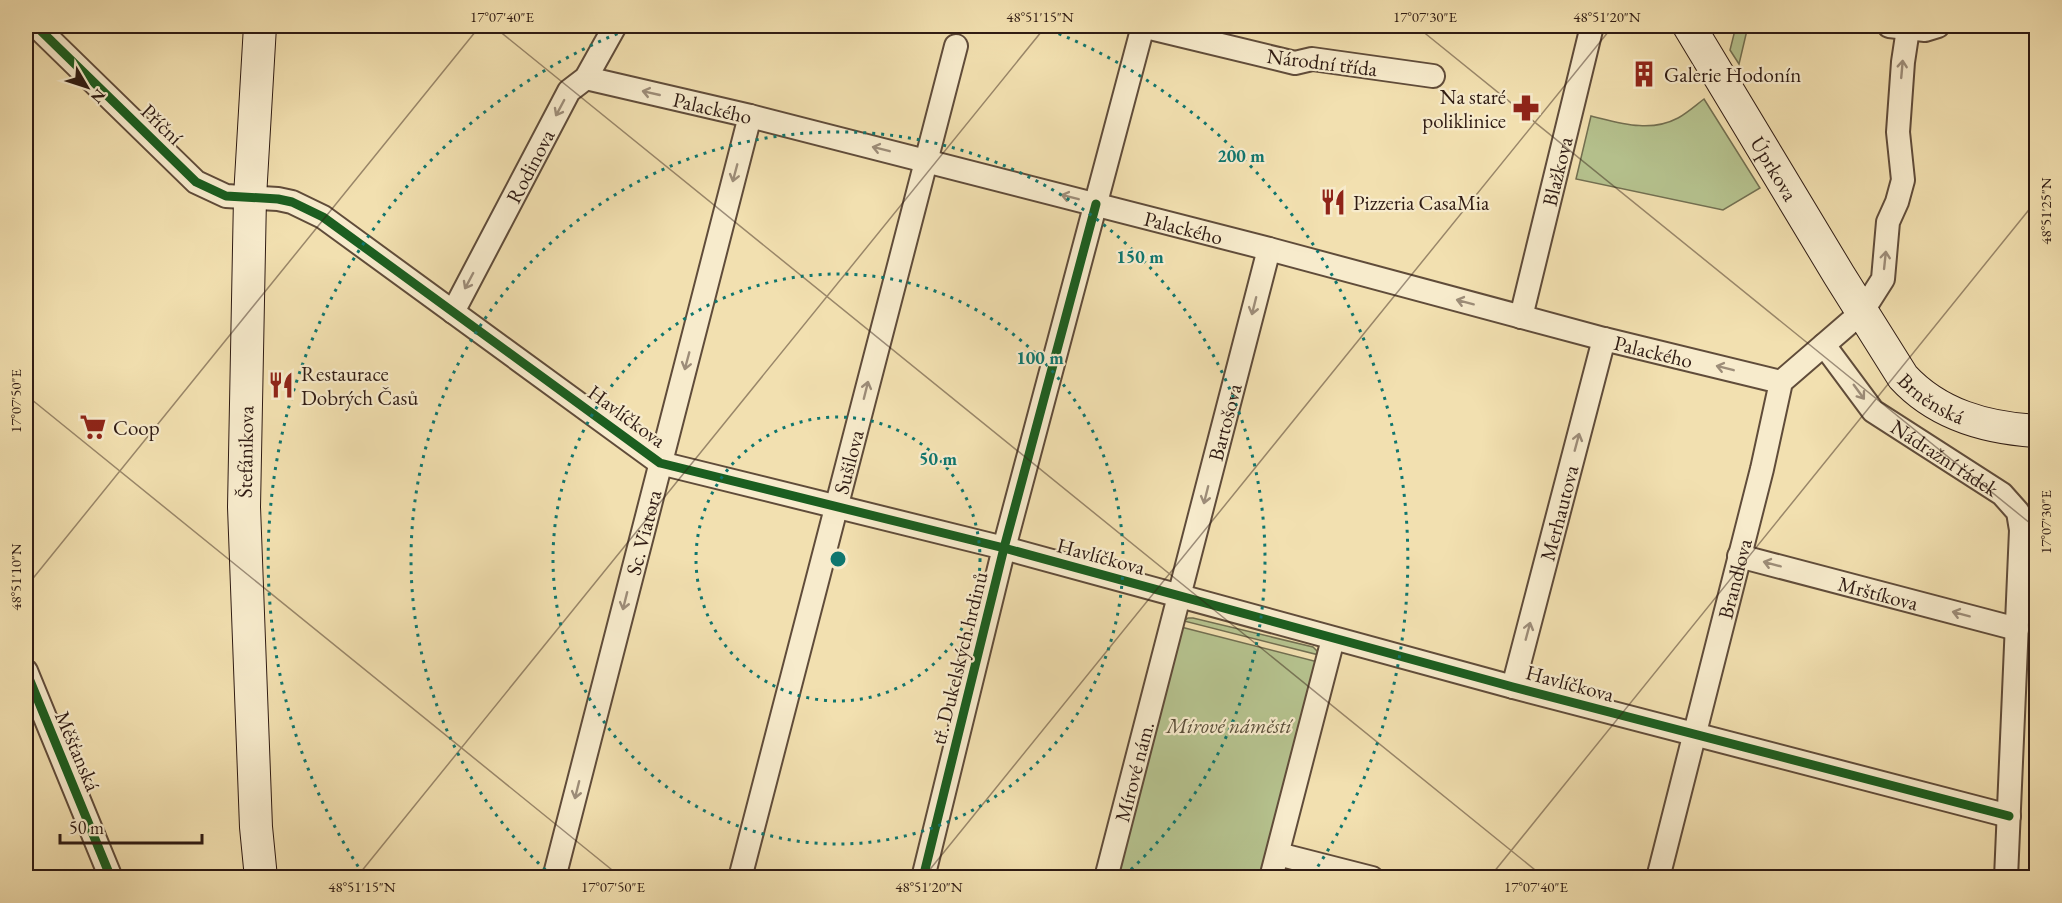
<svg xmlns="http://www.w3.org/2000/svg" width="2062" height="903" font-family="'EB Garamond',serif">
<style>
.green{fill:#b6c38f;stroke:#726f51;stroke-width:1.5}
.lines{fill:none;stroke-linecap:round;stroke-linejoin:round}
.street-casing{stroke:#604c3a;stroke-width:26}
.secondary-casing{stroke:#2f1b13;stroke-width:34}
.street{stroke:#f7ebcc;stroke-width:22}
.secondary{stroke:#f7ebcc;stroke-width:32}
.cycleway-casing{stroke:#f7ebcc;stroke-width:13}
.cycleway{stroke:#1b5e20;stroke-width:9}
.oneway{stroke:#9d8d79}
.ticks{fill:none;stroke:#2f1b13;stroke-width:1.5;stroke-opacity:0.45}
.ring{fill:none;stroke:#0f766e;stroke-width:3;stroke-dasharray:3 6}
.labels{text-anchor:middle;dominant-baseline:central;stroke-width:4.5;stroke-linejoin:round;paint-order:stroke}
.street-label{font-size:21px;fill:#2f1b13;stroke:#f7ebcc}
.poi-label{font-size:21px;fill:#2f1b13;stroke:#f7ebcc;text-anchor:start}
.park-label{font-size:21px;font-style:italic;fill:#584d38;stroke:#f7ebcc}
.centre{fill:#0f766e;stroke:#f7ebcc;stroke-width:3}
.ring-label{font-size:18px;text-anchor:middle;font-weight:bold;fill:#0f766e;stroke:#f7ebcc;stroke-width:4.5;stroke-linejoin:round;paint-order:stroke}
.neatline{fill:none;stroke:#2f1b13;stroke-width:2}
.ticks-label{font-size:15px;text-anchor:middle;fill:#2f1b13}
</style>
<rect width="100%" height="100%" fill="#f2e0b0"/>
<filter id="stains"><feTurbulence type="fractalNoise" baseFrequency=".00333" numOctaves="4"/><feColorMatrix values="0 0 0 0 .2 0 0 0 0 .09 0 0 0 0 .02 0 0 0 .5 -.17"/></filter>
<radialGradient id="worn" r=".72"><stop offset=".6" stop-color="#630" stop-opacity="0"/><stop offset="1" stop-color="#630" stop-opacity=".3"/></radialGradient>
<path class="green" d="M 1736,26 L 1748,26 L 1739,64 L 1730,50 Z
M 1704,99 L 1760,188 L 1723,210 L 1576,179 L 1591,116 C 1620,123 1650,133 1678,118 C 1687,113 1696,105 1704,99 Z
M 1188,618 L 1193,618 L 1313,647 L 1317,651 L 1319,655 L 1184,621 Z
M 1181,627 L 1318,662 L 1261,877 L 1116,878 Z"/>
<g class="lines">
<g class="street-casing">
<g id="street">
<path d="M 36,26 L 196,182 L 226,196 L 278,199 L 292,202 L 323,217 L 660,463 L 1004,548 L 1513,687 L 2009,816"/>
<path d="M 1142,26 L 1295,63 L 1312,59 L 1433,76"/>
<path d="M 1889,26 L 1925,30 L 1938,26"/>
<path id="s1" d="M 586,78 L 750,116 L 1269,249 L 1604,339 L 1781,382"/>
<path id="s2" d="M 453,312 L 569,91 L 586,78 L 615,26"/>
<path id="s3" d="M 1521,317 L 1592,26"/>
<path id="s4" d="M 1824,345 L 1873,411 L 2002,494 L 2018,512 L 2021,530 L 2006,878"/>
<path id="s5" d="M 1739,556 L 2017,629"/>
<path d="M 26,671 L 111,878"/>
<path id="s6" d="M 1513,687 L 1604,339"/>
<path d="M 1278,854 L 1372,878"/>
<path id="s7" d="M 554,878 L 750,116"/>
<path id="s8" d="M 740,878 L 956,46"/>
<path d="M 923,878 L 1004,548 L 1143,26"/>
<path id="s9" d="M 1106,878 L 1269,249"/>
<path d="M 1271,878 L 1333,639"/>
<path id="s10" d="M 1658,878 L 1762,469 L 1781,382 L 1862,312 L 1883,279 L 1888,222 L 1897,202 L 1903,180 L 1898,132 L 1903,62 L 1908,29"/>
</g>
</g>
<g class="secondary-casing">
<g id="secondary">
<path d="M 260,26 L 250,197 L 244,507 L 256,827 L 261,878"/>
<path id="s11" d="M 1689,26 L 1839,275 L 1903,377 C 1938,415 1986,428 2036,431"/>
</g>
</g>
<use href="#street" class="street"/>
<use href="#secondary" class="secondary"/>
<g class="cycleway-casing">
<path id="cycleway" d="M 36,26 L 196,182 L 226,196 L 278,199 L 292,202 L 323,217 L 660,463 L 1004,548 L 1513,687 L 2009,816
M 26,671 L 111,878
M 923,878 L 1004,548 L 1096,204"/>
</g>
<use href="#cycleway" class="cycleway"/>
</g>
<defs><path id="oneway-shaft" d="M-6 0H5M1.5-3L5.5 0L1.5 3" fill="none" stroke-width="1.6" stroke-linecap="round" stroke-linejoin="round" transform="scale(1.5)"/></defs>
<g class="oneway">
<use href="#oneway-shaft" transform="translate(1902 69) rotate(-85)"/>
<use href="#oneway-shaft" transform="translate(651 93) rotate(-167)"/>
<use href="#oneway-shaft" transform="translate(560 108) rotate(118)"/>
<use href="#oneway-shaft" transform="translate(881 149) rotate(-166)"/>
<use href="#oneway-shaft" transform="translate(735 173) rotate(105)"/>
<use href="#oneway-shaft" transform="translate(1070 197) rotate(-166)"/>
<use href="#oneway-shaft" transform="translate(1885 260) rotate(-84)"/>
<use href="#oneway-shaft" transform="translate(469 281) rotate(118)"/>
<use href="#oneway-shaft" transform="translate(1465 302) rotate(-165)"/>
<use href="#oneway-shaft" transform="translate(1254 306) rotate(104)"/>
<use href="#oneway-shaft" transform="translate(687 361) rotate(105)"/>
<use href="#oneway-shaft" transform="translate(1725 368) rotate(-166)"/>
<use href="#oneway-shaft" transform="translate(866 390) rotate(-76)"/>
<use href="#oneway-shaft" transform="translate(1859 392) rotate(54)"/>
<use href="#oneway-shaft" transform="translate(1577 442) rotate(-75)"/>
<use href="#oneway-shaft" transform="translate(1206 495) rotate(104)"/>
<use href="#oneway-shaft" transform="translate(1772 564) rotate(-165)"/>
<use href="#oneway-shaft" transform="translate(625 601) rotate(104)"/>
<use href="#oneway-shaft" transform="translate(1961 614) rotate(-165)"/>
<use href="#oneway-shaft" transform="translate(1528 631) rotate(-75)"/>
<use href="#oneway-shaft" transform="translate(577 790) rotate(104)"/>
</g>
<path class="ticks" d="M 493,26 L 1545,878M 1416,26 L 2036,528M 26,395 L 622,878M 26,587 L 480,26M 356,878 L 1046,26M 923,878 L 1613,26M 1489,878 L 2036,201"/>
<g class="ring">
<circle cx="838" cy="559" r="142"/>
<circle cx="838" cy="559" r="285"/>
<path d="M552 876A427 427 0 1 1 1124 876"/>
<path d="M363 874A570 570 0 0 1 634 27M1042 27A570 570 0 0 1 1313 874"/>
</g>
<defs>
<g id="building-bare" transform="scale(2.07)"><path d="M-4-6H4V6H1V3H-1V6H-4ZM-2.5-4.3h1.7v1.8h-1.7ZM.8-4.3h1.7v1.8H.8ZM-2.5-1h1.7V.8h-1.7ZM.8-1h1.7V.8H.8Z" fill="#8f2418" stroke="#f7ebcc" stroke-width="2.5" paint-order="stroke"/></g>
<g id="pharmacy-bare" transform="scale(2.07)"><path d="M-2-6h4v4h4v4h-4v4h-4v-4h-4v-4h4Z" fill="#8f2418" stroke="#f7ebcc" stroke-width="2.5" paint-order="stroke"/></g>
<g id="restaurant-bare" transform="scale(2.07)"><path d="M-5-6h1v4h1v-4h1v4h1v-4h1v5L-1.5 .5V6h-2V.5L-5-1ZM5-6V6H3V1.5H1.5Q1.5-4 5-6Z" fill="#8f2418" stroke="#f7ebcc" stroke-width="2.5" paint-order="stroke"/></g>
<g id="supermarket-bare" transform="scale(2.07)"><path d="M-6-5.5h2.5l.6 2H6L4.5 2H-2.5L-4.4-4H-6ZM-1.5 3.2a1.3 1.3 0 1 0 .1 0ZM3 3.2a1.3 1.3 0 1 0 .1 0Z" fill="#8f2418" stroke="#f7ebcc" stroke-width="2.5" paint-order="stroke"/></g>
</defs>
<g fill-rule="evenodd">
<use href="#building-bare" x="1644" y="74"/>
<use href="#pharmacy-bare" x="1526" y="108"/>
<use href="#restaurant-bare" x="1333" y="202"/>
<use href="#restaurant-bare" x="281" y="385"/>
<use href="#supermarket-bare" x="93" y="427"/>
</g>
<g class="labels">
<g class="street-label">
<text transform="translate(1322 62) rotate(7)">Národní třída</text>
<text stroke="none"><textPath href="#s1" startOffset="130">Palackého</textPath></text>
<text transform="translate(162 124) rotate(44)">Příční</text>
<text stroke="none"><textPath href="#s2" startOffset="165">Rodinova</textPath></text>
<text stroke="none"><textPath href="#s11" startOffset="166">Úprkova</textPath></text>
<text stroke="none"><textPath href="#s3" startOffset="150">Blažkova</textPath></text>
<text stroke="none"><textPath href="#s1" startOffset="616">Palackého</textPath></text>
<text stroke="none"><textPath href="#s1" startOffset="1102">Palackého</textPath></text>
<text stroke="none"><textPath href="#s11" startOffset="447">Brněnská</textPath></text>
<text transform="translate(627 416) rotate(36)">Havlíčkova</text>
<text stroke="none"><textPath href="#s9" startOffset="471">Bartošova</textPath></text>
<text transform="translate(245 452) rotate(-89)">Štefánikova</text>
<text stroke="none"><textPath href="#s4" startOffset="168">Nádražní řádek</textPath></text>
<text stroke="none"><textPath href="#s8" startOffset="430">Sušilova</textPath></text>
<text stroke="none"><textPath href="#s6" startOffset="180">Merhautova</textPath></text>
<text stroke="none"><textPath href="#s7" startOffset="357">Sc. Viatora</textPath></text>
<text transform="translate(1101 556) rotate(15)">Havlíčkova</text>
<text stroke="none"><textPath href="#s10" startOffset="309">Brandlova</textPath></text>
<text stroke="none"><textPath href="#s5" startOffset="144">Mrštíkova</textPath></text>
<text transform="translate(959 658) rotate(-76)">tř. Dukelských hrdinů</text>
<text transform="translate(1570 683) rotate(15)">Havlíčkova</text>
<text transform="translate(78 751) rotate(67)">Měšťanská</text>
<text stroke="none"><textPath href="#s9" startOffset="110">Mírové nám.</textPath></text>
</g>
<g class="poi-label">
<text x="1664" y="74">Galerie Hodonín</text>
<text x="1506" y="96" text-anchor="end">Na staré<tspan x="1506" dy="24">poliklinice</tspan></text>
<text x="1353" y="202">Pizzeria CasaMia</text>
<text x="301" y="373">Restaurace<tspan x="301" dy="24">Dobrých Časů</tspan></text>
<text x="113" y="427">Coop</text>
</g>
<g class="park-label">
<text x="1229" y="725">Mírové náměstí</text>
</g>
</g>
<circle cx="838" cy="559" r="9" class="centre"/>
<g class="ring-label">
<text x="1241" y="162">200 m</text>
<text x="1140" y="263">150 m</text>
<text x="1040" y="364">100 m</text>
<text x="938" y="465">50 m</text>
</g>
<rect width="2062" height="903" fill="none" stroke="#f2e0b0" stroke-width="66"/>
<g transform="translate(87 87) rotate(129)" stroke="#f7ebcc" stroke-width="4.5" paint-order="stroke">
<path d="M0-4.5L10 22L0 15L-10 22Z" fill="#2f1b13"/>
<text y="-9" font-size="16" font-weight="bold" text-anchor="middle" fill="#2f1b13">N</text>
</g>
<path d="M60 834v9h142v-9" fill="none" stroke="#2f1b13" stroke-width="3"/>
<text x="69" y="834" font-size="18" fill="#2f1b13" stroke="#f7ebcc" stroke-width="4.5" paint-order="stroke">50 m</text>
<rect x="33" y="33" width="1996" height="837" class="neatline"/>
<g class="ticks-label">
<text x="502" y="22">17°07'40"E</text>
<text x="1040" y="22">48°51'15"N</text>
<text x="1425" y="22">17°07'30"E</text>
<text x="1607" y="22">48°51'20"N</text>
<text transform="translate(2046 211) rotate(-90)" y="5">48°51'25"N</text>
<text transform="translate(16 401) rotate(-90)" y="5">17°07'50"E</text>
<text transform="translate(2046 522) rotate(-90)" y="5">17°07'30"E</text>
<text transform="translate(16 577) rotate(-90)" y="5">48°51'10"N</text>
<text x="362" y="892">48°51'15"N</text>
<text x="613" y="892">17°07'50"E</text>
<text x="929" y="892">48°51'20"N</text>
<text x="1536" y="892">17°07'40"E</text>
</g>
<rect width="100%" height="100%" filter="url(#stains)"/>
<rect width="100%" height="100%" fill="url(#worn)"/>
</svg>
